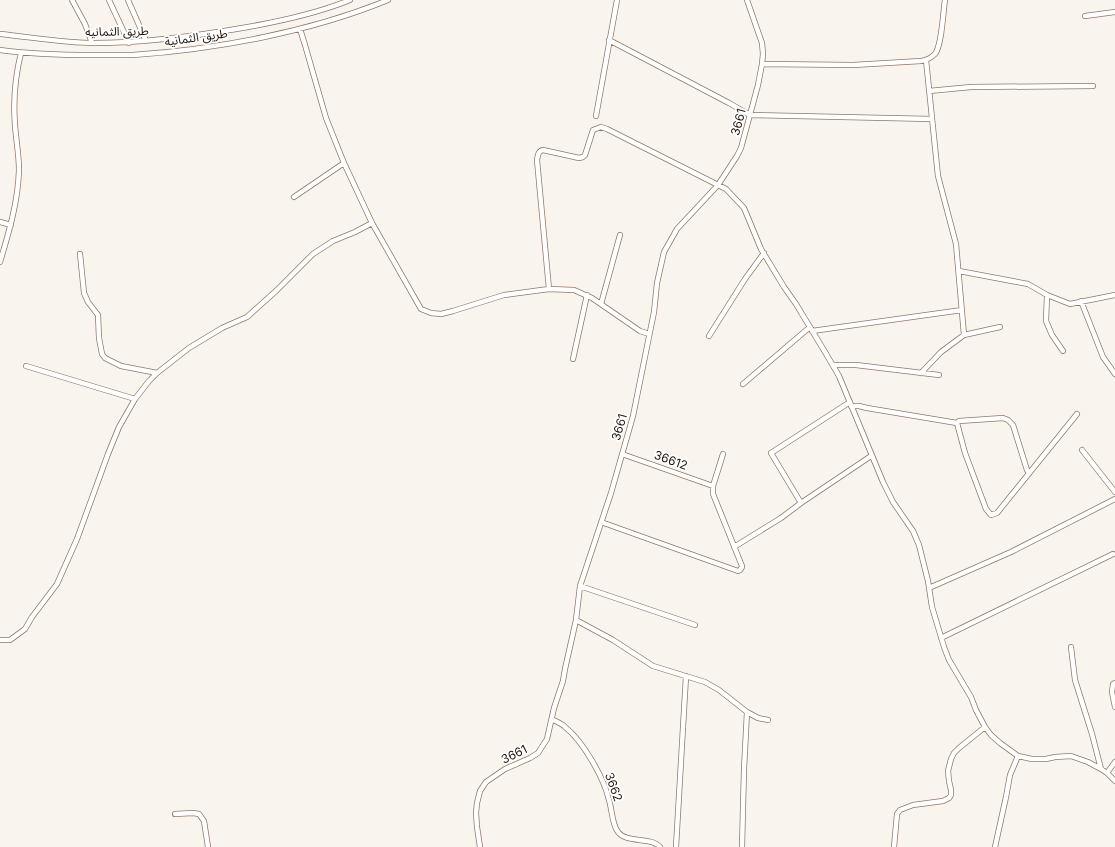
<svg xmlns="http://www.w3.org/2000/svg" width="1115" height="847" font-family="Inter,'Noto Sans Arabic',sans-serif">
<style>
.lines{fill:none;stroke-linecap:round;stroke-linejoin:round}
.minor-casing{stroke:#937761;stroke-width:6}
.minor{stroke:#fff;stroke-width:4.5}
.labels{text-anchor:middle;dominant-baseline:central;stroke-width:3.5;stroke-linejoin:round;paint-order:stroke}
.street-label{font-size:12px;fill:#21160e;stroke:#fff}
</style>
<rect width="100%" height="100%" fill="#faf4ef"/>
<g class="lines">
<g class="minor-casing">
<path id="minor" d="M 72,0 L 85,24 L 92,43
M 109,0 L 129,43
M 128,0 L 146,41
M 1085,16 L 1115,12
M 300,29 L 305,45 L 326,118 L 344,163 L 372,223 L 421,309 L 431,313 L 441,314 L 453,311 L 504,295 L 549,289 L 574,290 L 592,298 L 640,331 L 649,334
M 0,34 C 31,37 63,43 94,43 C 145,43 197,36 248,27 C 282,21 318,13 350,0
M 609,40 L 729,103 L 750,115 L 932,119
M 0,50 C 30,54 60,55 91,55 C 105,55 119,55 133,55 C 218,49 310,32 388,0
M 926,60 L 938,176 L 956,244 L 964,335
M 762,64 L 853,65 L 921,61 C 927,60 931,58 935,54 C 942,45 943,12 945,0
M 929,91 L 971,87 L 1093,86
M 596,116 L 617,0
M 294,197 L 344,163
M 0,222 L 11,225
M 80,254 L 84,293 L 88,302 L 98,315 L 99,338 L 102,354 L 105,358 L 121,366 L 157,373
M 0,262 C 9,232 18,202 19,170 C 19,155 16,140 15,125 C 13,100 15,77 21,53
M 959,271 L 1028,284 L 1047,295 L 1070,304 L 1115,295
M 549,289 L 537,160 C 538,155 538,151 543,150 L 579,158 L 583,157 L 585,155 L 593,130 L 601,127 L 607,129 L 726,189 L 744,208 L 761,249 L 784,287 L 796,304 L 825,352 L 839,376 L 883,482 L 893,502 L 913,531 L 919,545 L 928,581 L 932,607 L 944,647 L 949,660 L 971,697 L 976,710 L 985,727 L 991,735 L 1000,743 L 1018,756 L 1032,759 L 1046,759 L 1055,757 L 1071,756 L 1088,762 L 1101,769 L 1107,773 L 1115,781
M 1047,295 L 1046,321 L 1052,335 L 1063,351
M 1081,301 L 1103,357 L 1115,374
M 601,304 L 620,235
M 812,331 L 962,310
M 709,336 L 745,279 L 764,253
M 573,359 L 587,295
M 833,365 L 856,365 L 939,375
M 26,366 L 135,399
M 921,373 L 941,352 L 964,335 L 1000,327
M 743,384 L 810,327
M 851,406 L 859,406 L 867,408 L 957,423 L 959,421 L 1003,418 L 1008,420 L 1013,425 L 1027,470 L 1029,473
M 957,423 L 965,453 L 986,509 L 991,515 L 997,513 L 1077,414
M 1082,450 L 1115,492
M 622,454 L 713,486
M 801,503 L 771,453 L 850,402
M 601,522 L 738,571 L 740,570 L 742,567 L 742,566 L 713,494 L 713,486 L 723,454
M 734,547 L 781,518 L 801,503 L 871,456
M 580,586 L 695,625
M 929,588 L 1011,552 L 1115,499
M 576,620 L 613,640 L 653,666 L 705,682 L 719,690 L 747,712 L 758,718 L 768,720
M 941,638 L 1113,554
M 0,640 L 10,640 L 25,629 L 32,617 L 57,584 L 77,539 L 108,454 L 119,427 L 135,399 L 149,381 L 157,373 L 189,348 L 222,328 L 247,317 L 277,290 L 313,254 L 333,241 L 355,232 L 372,223
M 1071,647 L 1075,680 L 1092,734 L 1101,769
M 1115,683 L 1113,684 L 1112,692 L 1115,707
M 552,719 C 556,722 562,723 565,727 C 583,741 604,778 609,800 C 612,809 612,825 618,832 C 627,844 650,836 660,847
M 1107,773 L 1115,762
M 175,814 L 193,813 L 199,814 L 204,821 L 208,847
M 480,847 L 477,827 L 476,813 L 477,803 L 480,791 L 486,782 L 505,769 L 530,758 L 538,753 L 547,739 L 554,708 L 563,681 L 565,669 L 576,620 L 580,586 L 611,493 L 633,416 L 654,312 L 657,283 L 664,252 L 677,229 L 718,185 L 737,156 L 741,148 L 758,85 L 762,64 L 763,54 L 762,43 L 747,0
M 676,847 L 686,676
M 742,847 L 744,769 L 747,712
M 894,847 L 897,814 L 900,810 L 913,805 L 943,801 L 949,798 L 951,795 L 951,790 L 949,781 L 948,771 L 951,759 L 954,753 L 959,748 L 985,727
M 995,847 L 1006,797 L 1010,775 L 1018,756"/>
</g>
<use href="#minor" class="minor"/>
</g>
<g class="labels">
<g class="street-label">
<text transform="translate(117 31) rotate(-1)">طريق الثمانيه</text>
<text transform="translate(196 37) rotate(-8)">طريق الثمانية</text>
<text transform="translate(738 122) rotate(-75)">3661</text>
<text transform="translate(619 427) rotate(-74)">3661</text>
<text transform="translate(671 460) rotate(20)">36612</text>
<text transform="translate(514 754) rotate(-26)">3661</text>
<text transform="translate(614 787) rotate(70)">3662</text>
</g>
</g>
</svg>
